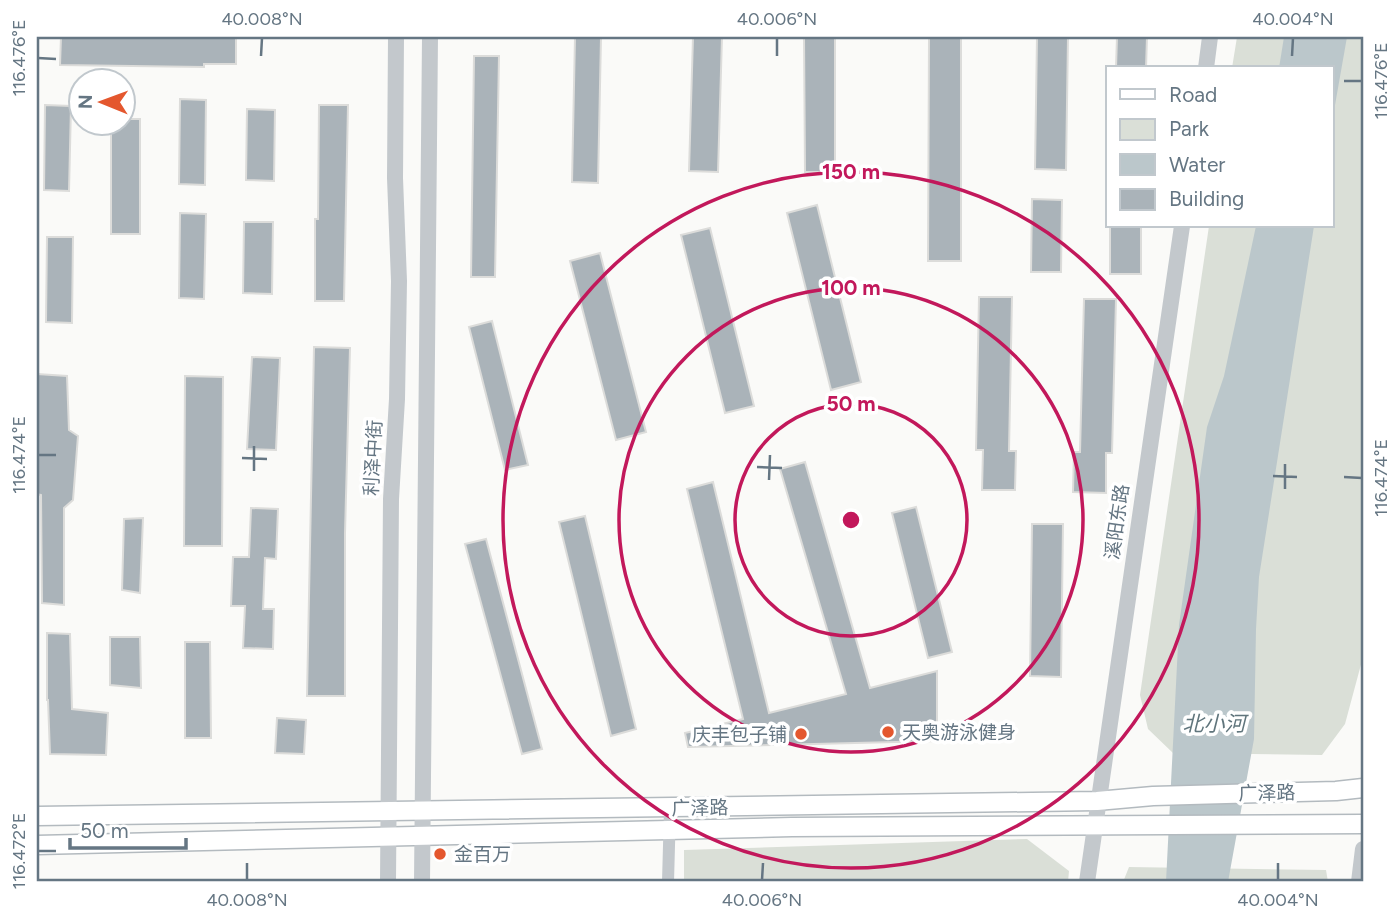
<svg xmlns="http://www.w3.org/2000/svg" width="1400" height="919" font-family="Figtree,'Noto Sans SC',sans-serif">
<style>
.green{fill:#dadfd7}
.water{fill:#bbc7cb}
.building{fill:#aab3b9;stroke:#dcdcda;stroke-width:2}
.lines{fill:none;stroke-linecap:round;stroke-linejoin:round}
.secondary-casing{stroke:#b3babf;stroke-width:21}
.minor{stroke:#c3c8cc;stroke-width:12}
.tertiary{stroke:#c3c8cc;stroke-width:16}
.secondary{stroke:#fff;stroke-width:18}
.ticks{fill:none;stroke:#657683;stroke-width:2.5}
.ring{fill:none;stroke:#c2185b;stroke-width:3.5}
.poi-dot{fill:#e4572e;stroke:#fff;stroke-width:2.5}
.labels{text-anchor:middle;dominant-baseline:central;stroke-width:7;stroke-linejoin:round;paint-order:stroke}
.street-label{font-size:19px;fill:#657683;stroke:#fff}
.poi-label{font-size:19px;fill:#657683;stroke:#fff;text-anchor:start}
.water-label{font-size:21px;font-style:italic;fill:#60757c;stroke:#fff}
.centre{fill:#c2185b;stroke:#fff;stroke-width:3.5}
.ring-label{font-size:21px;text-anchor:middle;font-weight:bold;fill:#c2185b;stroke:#fff;stroke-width:7;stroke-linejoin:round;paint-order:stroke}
.neatline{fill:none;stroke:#657683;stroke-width:2.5}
.ticks-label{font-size:18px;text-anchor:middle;fill:#657683}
</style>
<rect width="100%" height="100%" fill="#fafaf8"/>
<path class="green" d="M 1237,37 L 1363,37 L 1363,657 L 1345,724 L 1322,755 L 1173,753 L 1148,729 L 1140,695 L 1209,226 L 1332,226 L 1332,68 L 1232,68 Z
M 1027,839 L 1069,871 L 1068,882 L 684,882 L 684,850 Z
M 1129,867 L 1326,870 L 1328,882 L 1123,882 Z"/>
<path class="water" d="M 1284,37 L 1347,37 L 1332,122 L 1332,68 L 1279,68 Z
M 1256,226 L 1314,226 L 1259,577 L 1256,629 L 1254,739 L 1228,882 L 1166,882 L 1179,625 L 1207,427 L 1224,376 Z"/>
<path class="building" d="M 61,37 L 236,37 L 236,64 L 204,64 L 204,67 L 60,65 Z
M 575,37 L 601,37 L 598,183 L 572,182 Z
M 693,37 L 722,37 L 718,172 L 689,171 Z
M 804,37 L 835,37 L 835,172 L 805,172 Z
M 929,37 L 961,37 L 961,261 L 928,261 Z
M 1037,37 L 1068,37 L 1066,170 L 1035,169 Z
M 1117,37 L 1147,37 L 1146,68 L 1116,68 Z
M 474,56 L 499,56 L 495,277 L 471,277 Z
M 180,99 L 206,100 L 205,185 L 179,184 Z
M 45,105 L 71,106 L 69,191 L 44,190 Z
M 319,105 L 348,105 L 344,301 L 315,301 L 315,219 L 318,219 Z
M 247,109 L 275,110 L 274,181 L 246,180 Z
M 122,119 L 140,119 L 140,234 L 111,234 L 111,122 L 122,122 Z
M 1032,199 L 1062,200 L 1061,272 L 1031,272 Z
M 817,205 L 861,382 L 831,390 L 787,213 Z
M 180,213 L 206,214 L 204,299 L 179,298 Z
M 244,222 L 273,222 L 272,294 L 243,293 Z
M 1110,226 L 1141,226 L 1141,274 L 1110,274 Z
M 710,228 L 754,406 L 725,413 L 681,235 Z
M 47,237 L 73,237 L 72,323 L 46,322 Z
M 600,253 L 646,432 L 616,440 L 570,261 Z
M 979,297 L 1012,297 L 1009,451 L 1016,451 L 1015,490 L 982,490 L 983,450 L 976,450 Z
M 1084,299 L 1116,299 L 1112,453 L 1106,453 L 1106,493 L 1073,492 L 1074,452 L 1080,452 Z
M 492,321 L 528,465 L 505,470 L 469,327 Z
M 314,347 L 350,348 L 345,533 L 345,696 L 307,696 Z
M 252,357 L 280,358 L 276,450 L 247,449 Z
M 37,374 L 67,376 L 69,430 L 78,436 L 73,500 L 64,508 L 64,605 L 42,603 L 41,495 L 37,494 Z
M 185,376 L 223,377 L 222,546 L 184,546 Z
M 805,462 L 870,688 L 937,671 L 937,741 L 688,747 L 685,733 L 743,719 L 687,489 L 713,482 L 769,713 L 846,694 L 780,469 Z
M 916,507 L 952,652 L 928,658 L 892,513 Z
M 251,508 L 278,509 L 276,559 L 265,558 L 263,609 L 274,609 L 273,649 L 243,648 L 245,606 L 231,606 L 233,557 L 249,557 Z
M 585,516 L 636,729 L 611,736 L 559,522 Z
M 143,518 L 140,593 L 122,590 L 124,519 Z
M 1032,524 L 1063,524 L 1061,677 L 1030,676 Z
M 486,539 L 542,749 L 522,754 L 465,544 Z
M 47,633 L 70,634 L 72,709 L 108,713 L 106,755 L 50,754 L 48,700 L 47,700 Z
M 110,637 L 140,637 L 141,688 L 110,685 Z
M 185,642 L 210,642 L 211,738 L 185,738 Z
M 277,718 L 306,720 L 304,754 L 275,753 Z"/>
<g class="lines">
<g class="secondary-casing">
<path id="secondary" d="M 37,816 L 1097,801 L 1153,796 L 1336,791 L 1363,788
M 37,845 L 792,827 L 1363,824"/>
</g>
<path class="minor" d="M 668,882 L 670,809"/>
<path class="tertiary" d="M 1206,68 L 1210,37
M 388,882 L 391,499 L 397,399 L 399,281 L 395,178 L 396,37
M 422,882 L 430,37
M 1087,882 L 1182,226
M 1359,882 L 1363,849"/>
<use href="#secondary" class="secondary"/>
</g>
<path class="ticks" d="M 261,56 L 262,38M 777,56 L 777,38M 1292,56 L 1293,38M 38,58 L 56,59M 1344,81 L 1362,81M 38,455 L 56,455M 242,458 L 267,459M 757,467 L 782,468M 254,471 L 254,446M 1273,476 L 1297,477M 1344,477 L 1362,478M 769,480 L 770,455M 1285,489 L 1285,464M 38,851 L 56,851M 247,880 L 247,863M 762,880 L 763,863M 1278,880 L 1278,863"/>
<g class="ring">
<circle cx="851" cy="520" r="116"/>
<circle cx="851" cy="520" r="232"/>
<circle cx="851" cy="520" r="348"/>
</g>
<g class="poi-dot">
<circle cx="888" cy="732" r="7"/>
<circle cx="801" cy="734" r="7"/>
<circle cx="440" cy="854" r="7"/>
</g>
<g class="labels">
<g class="street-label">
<text transform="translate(373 458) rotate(-87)">利泽中街</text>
<text transform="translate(1117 522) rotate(-82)">溪阳东路</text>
<text transform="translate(1267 793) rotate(-1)">广泽路</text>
<text transform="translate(700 808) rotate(-1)">广泽路</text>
</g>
<g class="poi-label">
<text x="902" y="732">天奥游泳健身</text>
<text x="787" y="734" text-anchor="end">庆丰包子铺</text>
<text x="454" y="854">金百万</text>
</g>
<g class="water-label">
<text x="1214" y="723">北小河</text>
</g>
</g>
<circle cx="851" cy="520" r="10" class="centre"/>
<g class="ring-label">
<text x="851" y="179">150 m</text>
<text x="851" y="295">100 m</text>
<text x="851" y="411">50 m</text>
</g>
<rect width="1400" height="919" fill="none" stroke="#ffffff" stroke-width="77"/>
<rect x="1106" y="66" width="228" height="161" fill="#ffffff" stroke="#c1c8cd" stroke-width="2"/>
<rect x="1120" y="89" width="35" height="10" fill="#ffffff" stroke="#c1c8cd" stroke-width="2"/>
<text x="1169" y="102" font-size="21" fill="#657683">Road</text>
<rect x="1120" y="119" width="35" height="21" fill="#dadfd7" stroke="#c1c8cd" stroke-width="2"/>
<text x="1169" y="136" font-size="21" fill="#657683">Park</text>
<rect x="1120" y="154" width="35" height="21" fill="#bbc7cb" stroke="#c1c8cd" stroke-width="2"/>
<text x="1169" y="172" font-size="21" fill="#657683">Water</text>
<rect x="1120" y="189" width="35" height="21" fill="#aab3b9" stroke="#c1c8cd" stroke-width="2"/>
<text x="1169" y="206" font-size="21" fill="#657683">Building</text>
<g transform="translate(102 102) rotate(271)"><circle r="33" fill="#ffffff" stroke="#c1c8cd" stroke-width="2"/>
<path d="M0-5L12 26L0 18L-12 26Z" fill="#e4572e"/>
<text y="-10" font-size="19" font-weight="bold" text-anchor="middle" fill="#657683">N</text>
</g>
<path d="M70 838v10h116v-10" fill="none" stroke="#657683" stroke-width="3.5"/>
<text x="80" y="838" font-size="21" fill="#657683" stroke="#ffffff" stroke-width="5" paint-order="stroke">50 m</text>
<rect x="38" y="38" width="1324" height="842" class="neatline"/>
<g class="ticks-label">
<text x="262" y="25">40.008°N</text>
<text x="777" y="25">40.006°N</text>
<text x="1293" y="25">40.004°N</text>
<text transform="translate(19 58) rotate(-90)" y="6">116.476°E</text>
<text transform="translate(1381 81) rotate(-90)" y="6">116.476°E</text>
<text transform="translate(19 455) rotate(-90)" y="6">116.474°E</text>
<text transform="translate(1381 478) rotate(-90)" y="6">116.474°E</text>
<text transform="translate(19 851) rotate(-90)" y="6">116.472°E</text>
<text x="247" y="906">40.008°N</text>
<text x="762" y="906">40.006°N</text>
<text x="1278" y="906">40.004°N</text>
</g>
</svg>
